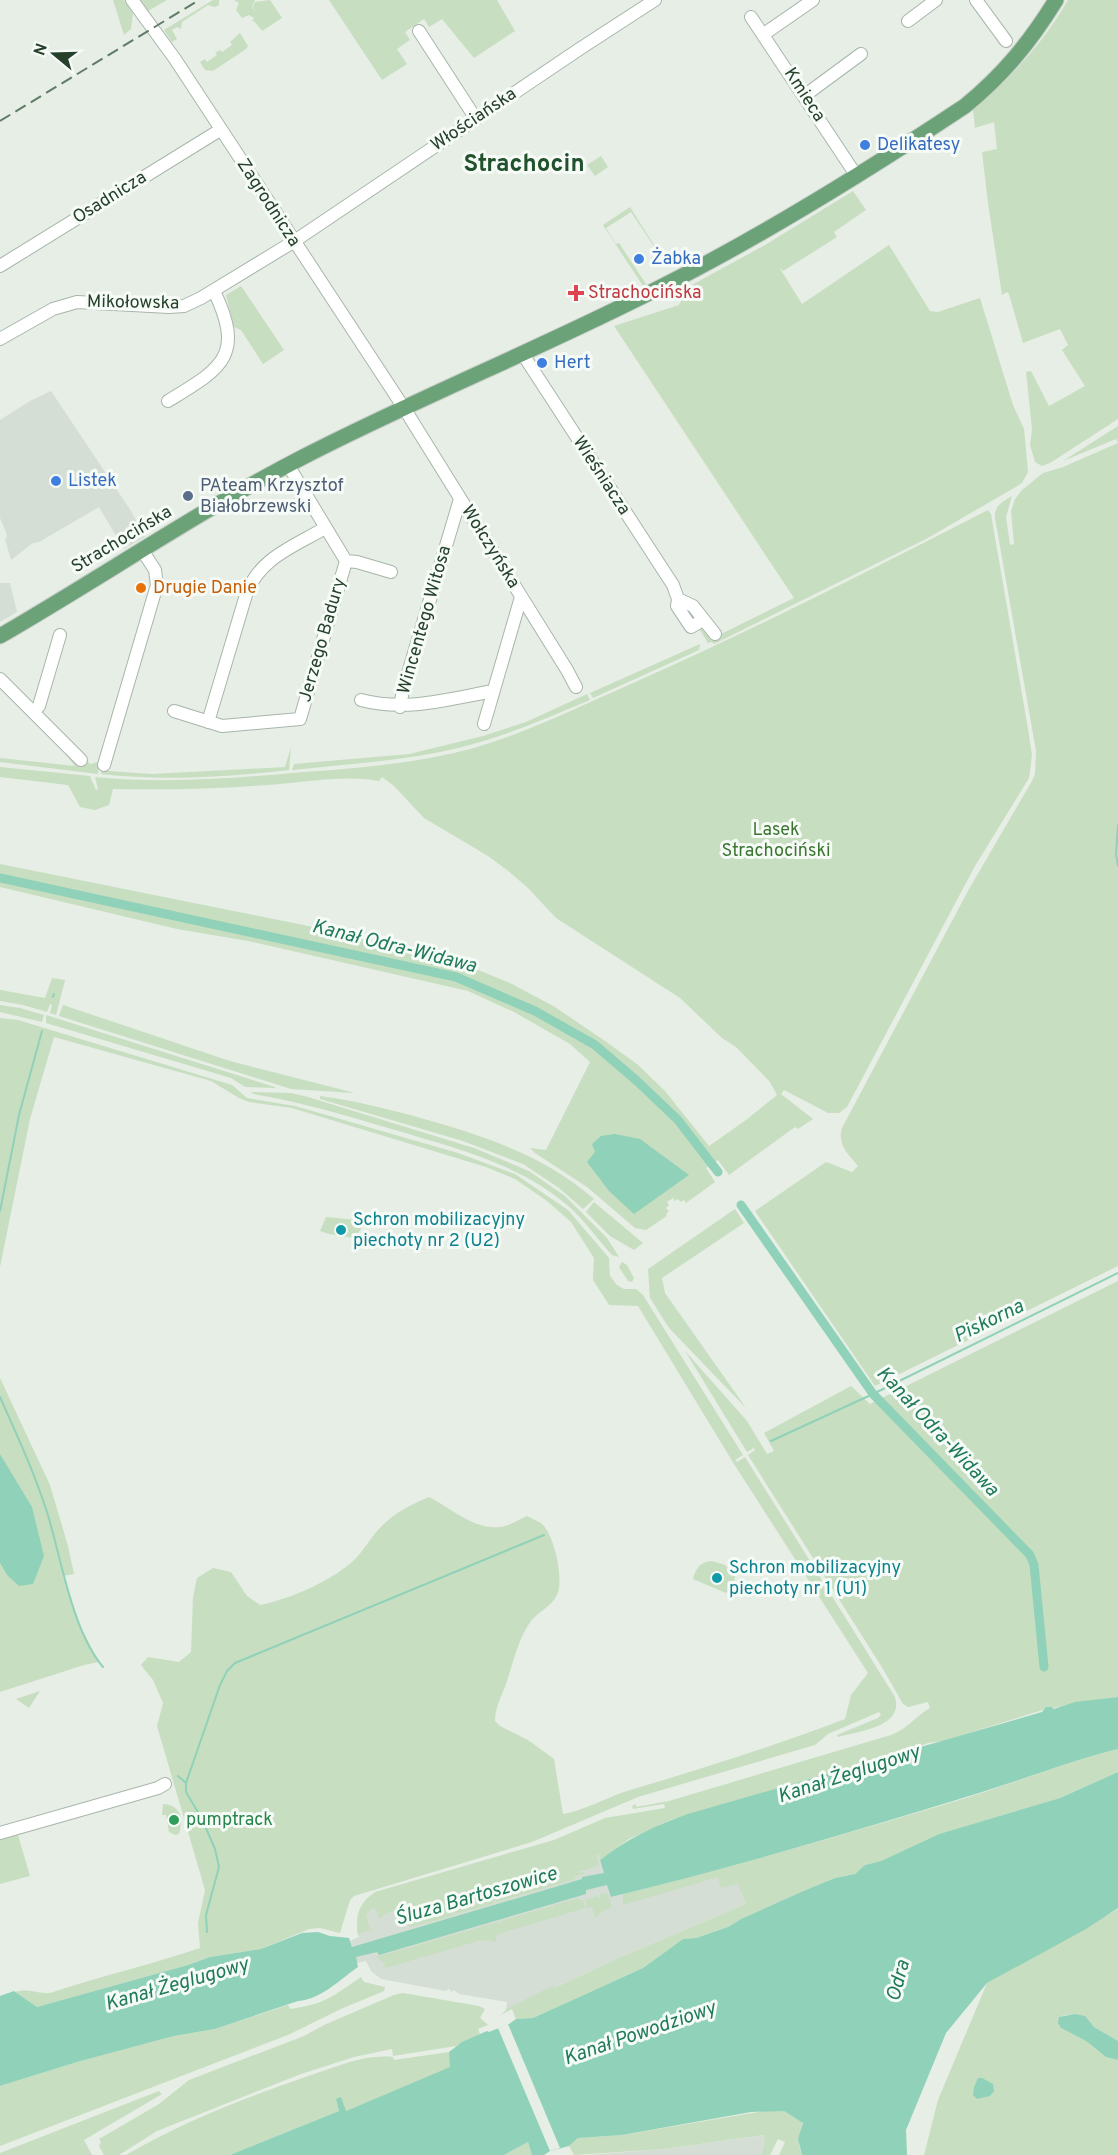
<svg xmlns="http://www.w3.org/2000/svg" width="1118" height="2155" font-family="Overpass,sans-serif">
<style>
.built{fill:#d4ded4}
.green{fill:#c8dec0}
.water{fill:#90d1b9}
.pier{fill:#e6eee6}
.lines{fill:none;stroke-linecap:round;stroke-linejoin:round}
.stream{stroke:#90d1b9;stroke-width:2}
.canal{stroke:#90d1b9;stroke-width:9}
.minor-casing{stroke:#a8b6aa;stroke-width:14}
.major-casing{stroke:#c2cac4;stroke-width:17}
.minor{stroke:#fff;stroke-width:12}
.major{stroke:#6ca278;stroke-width:15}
.rail{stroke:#607b65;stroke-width:2;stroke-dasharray:12 6;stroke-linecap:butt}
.shop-dot{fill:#3f7fe0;stroke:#f7fbf7;stroke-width:2}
.health-dot{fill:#e0444e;stroke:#f7fbf7;stroke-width:2}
.service-dot{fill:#5c6f8a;stroke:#f7fbf7;stroke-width:2}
.food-dot{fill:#e8710a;stroke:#f7fbf7;stroke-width:2}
.culture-dot{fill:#0f9aa8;stroke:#f7fbf7;stroke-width:2}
.leisure-dot{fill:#2e9e5b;stroke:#f7fbf7;stroke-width:2}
.labels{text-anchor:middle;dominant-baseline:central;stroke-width:6;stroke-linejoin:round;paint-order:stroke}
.street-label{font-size:18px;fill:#25402b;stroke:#f7fbf7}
.shop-label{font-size:18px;fill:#366cbe;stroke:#f7fbf7;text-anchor:start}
.health-label{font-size:18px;fill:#be3a42;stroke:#f7fbf7;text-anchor:start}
.service-label{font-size:18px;fill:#4e5e75;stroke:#f7fbf7;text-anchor:start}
.food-label{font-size:18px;fill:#c56008;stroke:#f7fbf7;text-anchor:start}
.park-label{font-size:18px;fill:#3a7630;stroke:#f7fbf7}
.culture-label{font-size:18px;fill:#0d838f;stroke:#f7fbf7;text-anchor:start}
.leisure-label{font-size:18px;fill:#27864d;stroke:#f7fbf7;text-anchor:start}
.water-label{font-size:20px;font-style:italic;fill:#207b5a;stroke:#f7fbf7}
.district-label{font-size:24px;font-weight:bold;fill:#21522c;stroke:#f7fbf7}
</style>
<rect width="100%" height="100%" fill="#e6eee6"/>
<path class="built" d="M 51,391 L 131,511 L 145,537 L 124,549 L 99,507 L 39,542 L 33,543 L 11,560 L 5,539 L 7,537 L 6,532 L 0,518 L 0,420 L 30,401 Z
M 0,583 L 10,583 L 17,612 L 0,622 Z
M 552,1843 L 598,1854 L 612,1897 L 720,1869 L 738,1883 L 746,1904 L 623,1956 L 506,2010 L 507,2002 L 459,1994 L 454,1990 L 452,1992 L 449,1989 L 446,1991 L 381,1979 L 371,1971 L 366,1961 L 357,1963 L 350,1941 L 359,1937 L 358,1923 L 381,1891 L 543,1844 Z
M 765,2135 L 765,2141 L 761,2155 L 588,2155 L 664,2149 Z"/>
<path class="green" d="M 113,0 L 124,0 L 133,13 L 131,29 L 124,35 Z
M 141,0 L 167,0 L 148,11 Z
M 213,0 L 219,0 L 219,5 L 215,7 L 208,5 L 182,22 L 181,29 L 177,27 L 172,30 L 177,39 L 172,42 L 164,30 Z
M 234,0 L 255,0 L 252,6 L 255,12 L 253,6 L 255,2 L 270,0 L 282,18 L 262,31 L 255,22 L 252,21 L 255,17 L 254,18 L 249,15 L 242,18 L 236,10 L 239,3 Z
M 329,0 L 497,0 L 515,31 L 474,58 L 442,19 L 429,27 L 424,19 L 405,32 L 410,40 L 397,49 L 407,64 L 382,80 Z
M 1068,0 L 1118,0 L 1118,419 L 1050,463 L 1042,466 L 1035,462 L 1030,445 L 1032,429 L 1026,372 L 1031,371 L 1049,406 L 1085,386 L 1062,350 L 1068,345 L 1060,329 L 1023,343 L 1009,294 L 1007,292 L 1002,295 L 988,203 L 982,152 L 997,149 L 994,122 L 975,128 L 973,110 C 1011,78 1043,43 1068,0 Z
M 240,33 L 248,46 L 246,49 L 213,71 L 205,70 L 200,62 L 205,59 L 207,62 L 217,55 L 215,53 L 220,50 L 222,52 L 232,45 L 230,42 Z
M 601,156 L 608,167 L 595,176 L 587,165 Z
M 853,191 L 866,210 L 834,232 L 837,237 L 783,271 L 779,267 L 802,304 L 889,245 L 930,311 L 938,312 L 980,298 L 1013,405 L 1024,429 L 1028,472 L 1022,483 L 1014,488 L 926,539 L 714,644 L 712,642 L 708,643 L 700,630 L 700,627 L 719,635 L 794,598 L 614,326 L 679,305 L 688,287 L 765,245 Z
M 630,207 L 671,272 L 631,212 L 606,228 L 616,244 L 619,243 L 646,284 L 643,286 L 603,225 Z
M 241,286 L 284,350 L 263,364 L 241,330 L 234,327 L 226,295 Z
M 1118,426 L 1118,1266 L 875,1386 L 755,1211 L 826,1162 L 852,1172 L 858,1166 C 848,1154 837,1145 842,1128 L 969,889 L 1032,781 L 1035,774 L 1036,751 L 995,518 C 994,506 1002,502 1012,496 L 1006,517 L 1010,545 L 1014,544 L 1011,511 L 1015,499 L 1022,490 L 1043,473 L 1063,467 L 1118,443 L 1116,439 L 1063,461 Z
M 988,510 L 991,514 L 1027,723 L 1032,755 L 1029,778 L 975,866 L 847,1107 L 839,1113 L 828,1113 L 784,1090 L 781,1094 L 813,1119 L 798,1129 L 795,1127 L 729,1175 L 718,1160 L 706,1168 L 715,1182 L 686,1203 L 684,1200 L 681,1202 L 678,1199 L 675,1201 L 673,1198 L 667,1202 L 669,1205 L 666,1208 L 669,1211 L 666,1214 L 667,1216 L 646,1230 L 635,1228 L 587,1187 L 535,1153 L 530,1148 L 546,1150 L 590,1062 L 570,1044 L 514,1012 L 468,991 L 248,941 L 177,929 L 0,887 L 0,864 L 318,928 L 451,959 L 510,983 L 555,1007 L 605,1041 L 637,1064 L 665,1091 L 709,1146 L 746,1120 L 777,1095 L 770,1082 L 736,1047 L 722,1038 L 680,998 L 556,918 L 528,888 L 507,870 L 488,856 L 424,818 L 394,786 L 382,777 L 379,781 C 347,774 299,783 265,785 C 215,789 164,790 113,789 L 109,805 L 95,810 L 80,807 L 68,785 L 0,777 L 0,767 L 90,776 L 96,790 L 98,789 L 95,777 C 165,784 235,778 304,772 C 361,768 419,763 474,748 C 528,732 581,706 633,683 C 753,630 871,570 988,510 Z
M 700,644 L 699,650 L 593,698 L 590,693 Z
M 587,694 L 590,700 C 556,714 522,729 487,740 C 424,760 358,763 292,770 L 294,764 L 409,754 L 483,736 L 526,722 Z
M 291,747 L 289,770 C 227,777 163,781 101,774 L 102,768 L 109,771 L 152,774 L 285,767 Z
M 67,752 L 85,759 L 90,764 L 99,762 L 98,774 L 0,762 L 0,758 L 75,766 L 65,754 Z
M 52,978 L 65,980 L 56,1015 L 50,1013 L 52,1005 L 50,1004 L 47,1012 L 23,1005 L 0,1001 L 0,990 L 45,998 Z
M 0,1005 L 20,1008 L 44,1015 L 42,1022 L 0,1012 Z
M 63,1005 L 230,1061 L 355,1093 L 291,1089 L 59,1016 Z
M 46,1015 L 275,1087 L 275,1088 L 245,1087 L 231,1078 L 46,1023 Z
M 0,1018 L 18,1020 L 232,1085 L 247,1098 L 295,1106 L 458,1153 L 515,1174 L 568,1210 L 609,1258 L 610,1276 L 617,1285 L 624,1289 L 636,1289 L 643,1295 L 743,1455 L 735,1460 L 737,1462 L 745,1457 L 895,1697 C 904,1727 859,1731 838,1737 L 837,1735 L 878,1718 L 881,1715 L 879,1712 L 828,1734 L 815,1745 L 638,1797 L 532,1842 L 354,1896 L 350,1900 L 340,1933 L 320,1928 L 309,1929 L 261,1949 L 210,1957 L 188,1965 L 37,2007 L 15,1992 C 30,1988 36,1994 50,1993 C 100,1976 151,1965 200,1948 L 198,1923 L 205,1890 L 157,1726 L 163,1703 L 153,1680 L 141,1665 L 148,1657 L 179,1662 L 191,1652 L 193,1597 L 197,1578 L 213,1568 L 231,1572 L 247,1596 L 260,1605 C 290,1599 329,1582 352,1562 C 363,1552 369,1540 378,1530 C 392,1514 410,1505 429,1497 C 451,1508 473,1530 500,1527 C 509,1526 518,1520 527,1516 C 532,1519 539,1521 543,1525 C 555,1538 564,1579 557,1595 C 552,1606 539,1611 531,1621 C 518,1639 514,1660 507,1681 C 503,1694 495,1706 495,1721 L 500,1726 L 528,1740 L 554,1759 L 563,1814 C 585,1810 606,1798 627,1791 C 701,1769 774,1746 845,1719 L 851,1695 L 868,1673 L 734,1464 L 638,1306 L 609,1305 L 593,1280 L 594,1258 L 571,1222 L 547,1201 L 515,1179 L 486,1167 L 292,1108 L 249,1102 L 239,1098 L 211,1081 L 54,1037 L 30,1119 L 0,1267 Z
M 251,1092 L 291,1093 L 308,1097 L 474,1148 L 529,1171 L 565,1196 L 607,1238 L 619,1257 L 612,1255 C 597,1239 583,1218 566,1204 C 517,1163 455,1148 395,1130 C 348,1116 302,1102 253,1094 Z
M 320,1096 C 356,1101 389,1109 424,1119 C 485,1136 545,1156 594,1199 L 583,1209 L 559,1188 L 523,1164 L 463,1141 L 320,1099 Z
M 594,1202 L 643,1243 L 634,1250 L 610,1236 L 586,1212 Z
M 735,1209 L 744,1223 L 662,1278 L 665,1293 L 746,1408 L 669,1328 L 650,1298 L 648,1269 Z
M 326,1217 L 357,1220 L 360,1222 L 361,1229 L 354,1238 L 329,1234 L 320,1231 Z
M 622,1262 L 627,1265 L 634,1278 L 632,1282 L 628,1281 L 619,1267 Z
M 1118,1281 L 1118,1697 C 1093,1699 1070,1706 1046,1709 L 943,1741 L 928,1743 L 911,1750 L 673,1819 L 629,1839 L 600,1860 L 598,1854 L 596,1854 L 599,1864 L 597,1866 L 578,1872 L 579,1873 L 583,1872 L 584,1874 L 575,1876 L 575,1879 L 548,1887 L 546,1885 L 546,1888 L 496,1902 L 495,1900 L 493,1901 L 493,1904 L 455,1914 L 454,1912 L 452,1913 L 453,1916 L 410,1927 L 406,1924 L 402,1909 L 387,1913 L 379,1919 L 376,1908 L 371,1909 L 366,1916 L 370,1929 L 375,1929 L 360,1933 L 358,1936 C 355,1916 358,1904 375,1892 L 554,1840 L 605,1818 L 665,1808 L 664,1804 L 633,1809 L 632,1806 L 636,1804 L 636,1807 L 669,1801 L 891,1735 C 907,1729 916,1716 930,1708 L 928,1702 L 908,1707 L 903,1704 L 883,1669 L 748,1455 L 755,1450 L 754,1448 L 747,1452 L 685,1351 L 747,1421 L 767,1454 L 774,1451 L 764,1433 L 851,1386 L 870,1404 Z
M 0,1378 L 50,1485 L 68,1546 L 74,1574 L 63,1576 L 80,1626 L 99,1662 L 84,1665 L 0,1692 L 0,1563 L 7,1575 L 10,1473 L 0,1454 Z
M 712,1561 L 725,1565 L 735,1575 C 735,1582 732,1589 726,1593 L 693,1579 C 696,1568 700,1562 712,1561 Z
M 40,1691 L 29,1708 L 16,1699 Z
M 1118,1749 L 1118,1772 L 1060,1798 L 939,1834 L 881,1861 L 865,1865 L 855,1874 L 835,1878 L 801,1892 L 741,1919 L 728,1927 L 696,1938 L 683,1939 L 643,1968 L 533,2018 L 516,2019 L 512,2009 L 501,2015 L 507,2009 L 552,1986 L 554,1988 L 623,1956 L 746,1904 L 738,1884 L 721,1888 L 718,1877 L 623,1905 L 623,1894 C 738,1866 852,1832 966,1798 C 1017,1782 1066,1762 1118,1749 Z
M 163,1804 C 182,1805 183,1820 179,1834 L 175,1835 L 169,1832 L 166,1815 L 162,1815 Z
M 18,1835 L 30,1876 L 0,1884 L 0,1840 Z
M 606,1893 L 608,1894 L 612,1908 L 604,1910 L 595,1918 L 592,1907 L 587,1908 L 585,1900 L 598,1896 L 598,1898 L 600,1898 L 600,1894 Z
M 579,1898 L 580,1900 L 583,1900 L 585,1908 L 498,1934 L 495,1942 L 490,1940 L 478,1941 L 385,1968 L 384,1963 L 376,1957 L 498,1922 L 501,1924 L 501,1921 L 551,1906 L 554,1908 L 554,1905 Z
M 1118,1909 L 1118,2041 L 1094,2027 L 1084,2016 L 1075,2014 L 1061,2016 L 1061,2028 L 1086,2041 L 1106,2057 L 1118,2060 L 1118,2155 L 924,2155 L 938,2100 L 987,1983 Z
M 361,1977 L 364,1982 L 385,1987 L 384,1991 L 341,2009 L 288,2035 L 0,2146 L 0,2086 L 77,2062 L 174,2036 L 215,2029 L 288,2005 L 290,2009 C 326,2004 333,1996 361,1977 Z
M 403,1993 L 479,2006 L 485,2009 L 480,2018 L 488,2025 L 478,2029 L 480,2034 L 456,2046 L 393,2056 L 392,2049 L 354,2057 L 301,2074 L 157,2131 L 119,2155 L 104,2155 L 99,2146 L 101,2142 L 99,2139 L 159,2104 L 189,2080 L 304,2036 L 324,2025 L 394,1995 Z
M 449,2052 L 451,2067 L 346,2111 L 336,2099 L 339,2111 L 230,2155 L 126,2155 C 184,2121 250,2096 314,2074 C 341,2065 366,2054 393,2057 L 394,2060 Z
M 159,2091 L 162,2094 L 157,2097 L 84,2140 L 92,2155 L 0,2155 L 0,2153 Z
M 764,2111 L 784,2111 L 802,2122 C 803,2134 795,2137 802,2155 L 779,2155 L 785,2142 L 778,2139 L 770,2155 L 761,2155 L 765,2141 L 764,2135 L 664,2149 L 574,2155 L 569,2146 L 578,2138 L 622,2135 Z
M 528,2142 L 532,2155 L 504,2155 Z"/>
<path class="water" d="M 615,1134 L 640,1139 L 689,1175 L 634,1214 L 609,1191 L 587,1162 L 595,1152 L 592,1144 L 601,1136 Z
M 0,1454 L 32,1507 L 44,1556 L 33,1584 L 19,1586 L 7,1575 L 0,1563 Z
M 1118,1697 L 1118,1749 C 1066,1762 1017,1782 966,1797 C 849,1833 731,1868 611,1897 L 607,1885 L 586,1890 L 586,1894 L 379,1955 L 377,1952 L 356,1957 L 358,1967 C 339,1980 322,1999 298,2001 L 215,2029 L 174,2036 L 77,2062 L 0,2086 L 0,1996 L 14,1991 L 37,2007 L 188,1965 L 210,1957 L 261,1949 L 302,1933 L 318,1932 L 330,1936 L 349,1938 L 352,1947 L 582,1879 L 582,1877 L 604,1873 L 600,1860 C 627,1839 656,1825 688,1814 L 1042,1712 L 1046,1707 L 1051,1707 L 1054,1709 L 1075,1702 Z
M 1118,1772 L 1118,1908 L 1086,1929 L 987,1983 L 946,2033 L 906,2130 L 907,2155 L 802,2155 L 798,2139 L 803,2123 L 784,2111 L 751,2112 L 622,2135 L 578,2138 L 569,2146 L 550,2151 L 544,2155 L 532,2155 L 528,2142 L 504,2155 L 230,2155 L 339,2111 L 336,2099 L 341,2097 L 346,2111 L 450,2067 L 449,2052 L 462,2042 L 487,2031 L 489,2032 L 509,2024 L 516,2019 L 533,2018 L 643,1968 L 683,1939 L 696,1938 L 728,1927 L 741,1919 L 801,1892 L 835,1878 L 855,1874 L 865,1865 L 881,1861 L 939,1834 L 1060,1798 Z
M 1075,2014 L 1085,2016 L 1094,2027 L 1118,2041 L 1118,2060 L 1106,2057 L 1086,2041 L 1061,2028 L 1058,2023 L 1059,2017 Z
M 978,2078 L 982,2078 L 993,2084 L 994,2091 L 990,2096 L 977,2099 L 973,2095 L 974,2087 Z"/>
<path class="pier" d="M 508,2024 L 560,2148 L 550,2151 L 498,2028 Z"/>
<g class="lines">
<path class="stream" d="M 1118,825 L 1116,854 L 1118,866
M 53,997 L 54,994
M 0,1211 L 19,1115 L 42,1031
M 0,1397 C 17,1435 34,1472 47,1512 C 61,1557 72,1631 103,1667
M 771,1441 L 873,1394 L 1118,1273
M 178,1776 L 185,1782
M 207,1932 L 206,1915 L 219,1867 L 215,1849 L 202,1819 L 186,1792 L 186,1783 L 220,1685 L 227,1671 L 235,1663 L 544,1535"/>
<path class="canal" d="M 0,878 L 456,977 L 535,1011 L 595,1045 L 637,1081 L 678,1120 L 718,1172
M 741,1205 L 873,1394 L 1030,1555 L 1034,1565 L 1044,1667"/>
<g class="minor-casing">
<path id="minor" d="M 132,0 L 175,59 L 404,408 L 567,670 L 576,687
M 976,0 L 1006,41
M 751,17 L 856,175
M 908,21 L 936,0
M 419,31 L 476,119
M 764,34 L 813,0
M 804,96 L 861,54
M 0,266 L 220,130
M 0,339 L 53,309 L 77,302 L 169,307 L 184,306 L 201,298 L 293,242 L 581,48 L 655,0
M 522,353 L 673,585 L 678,599 L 677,606 L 691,627 L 703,620
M 168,401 C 220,369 246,357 214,291
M 288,465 L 346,561
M 678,599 L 693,606 L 715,634
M 0,679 L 81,760
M 361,700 C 406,712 449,699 493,691
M 400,707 L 403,690 L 460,499
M 174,711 L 222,726 L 300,719 L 346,561 L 357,562 L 391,572
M 34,712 L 39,706 L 60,635
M 208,722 L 246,595 C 259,558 293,547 325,528
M 484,724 L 521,597
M 104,765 L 157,585 L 155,570 L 142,550
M 0,1833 L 158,1788 L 165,1784"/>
</g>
<g class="major-casing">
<path id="major" d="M 0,636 C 102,577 200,510 305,456 C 422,396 544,347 661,287 C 766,234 867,171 965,106 C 1004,74 1030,42 1056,0"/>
</g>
<use href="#minor" class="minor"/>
<use href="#major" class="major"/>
<path class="rail" d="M 0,121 L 199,0"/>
</g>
<g class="shop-dot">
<circle cx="865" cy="145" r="6"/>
<circle cx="639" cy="259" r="6"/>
<circle cx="542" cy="363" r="6"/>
<circle cx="56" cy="481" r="6"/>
</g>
<path class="health-dot" d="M573 284h6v6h6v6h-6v6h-6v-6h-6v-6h6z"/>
<circle class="service-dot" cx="188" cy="496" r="6"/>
<circle class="food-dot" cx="141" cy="588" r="6"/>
<g class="culture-dot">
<circle cx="341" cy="1230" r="6"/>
<circle cx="717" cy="1578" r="6"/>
</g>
<circle class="leisure-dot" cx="174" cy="1820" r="6"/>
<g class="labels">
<g class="street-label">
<text transform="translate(804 95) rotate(57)">Kmieca</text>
<text transform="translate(474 120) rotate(-34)">Włościańska</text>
<text transform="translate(110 198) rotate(-32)">Osadnicza</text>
<text transform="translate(268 203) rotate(57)">Zagrodnicza</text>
<text transform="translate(133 303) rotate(1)">Mikołowska</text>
<text transform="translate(601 476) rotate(57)">Wieśniacza</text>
<text transform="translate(122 540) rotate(-31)">Strachocińska</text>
<text transform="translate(490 547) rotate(58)">Wołczyńska</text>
<text transform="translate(425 620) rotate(-74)">Wincentego Witosa</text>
<text transform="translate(323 640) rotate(-74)">Jerzego Badury</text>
</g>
<g class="shop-label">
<text x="877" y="145">Delikatesy</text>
<text x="651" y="259">Żabka</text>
<text x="554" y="363">Hert</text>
<text x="68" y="481">Listek</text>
</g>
<g class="health-label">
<text x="588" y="293">Strachocińska</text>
</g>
<g class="service-label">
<text x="200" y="486">PAteam Krzysztof<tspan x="200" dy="21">Białobrzewski</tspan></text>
</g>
<g class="food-label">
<text x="153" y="588">Drugie Danie</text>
</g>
<g class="park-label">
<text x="776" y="830">Lasek<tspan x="776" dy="21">Strachociński</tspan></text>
</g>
<g class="culture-label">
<text x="353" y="1220">Schron mobilizacyjny<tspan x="353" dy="21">piechoty nr 2 (U2)</tspan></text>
<text x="729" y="1568">Schron mobilizacyjny<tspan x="729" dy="21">piechoty nr 1 (U1)</tspan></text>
</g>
<g class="leisure-label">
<text x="186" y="1820">pumptrack</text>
</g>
<g class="water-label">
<text transform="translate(394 947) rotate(14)">Kanał Odra-Widawa</text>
<text transform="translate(989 1322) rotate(-26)">Piskorna</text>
<text transform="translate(937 1432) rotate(47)">Kanał Odra-Widawa</text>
<text transform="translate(849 1775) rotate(-18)">Kanał Żeglugowy</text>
<text transform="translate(476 1897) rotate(-16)">Śluza Bartoszowice</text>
<text transform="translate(899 1981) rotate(-75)">Odra</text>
<text transform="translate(177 1985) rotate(-16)">Kanał Żeglugowy</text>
<text transform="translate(640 2034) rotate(-19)">Kanał Powodziowy</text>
</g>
<g class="district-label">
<text x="524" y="165">Strachocin</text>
</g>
</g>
<g transform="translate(54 54) rotate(289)" stroke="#f7fbf7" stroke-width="4.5" paint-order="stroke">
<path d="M0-4.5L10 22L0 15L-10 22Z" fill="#25402b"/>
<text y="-9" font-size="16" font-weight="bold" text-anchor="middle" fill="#25402b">N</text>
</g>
</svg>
